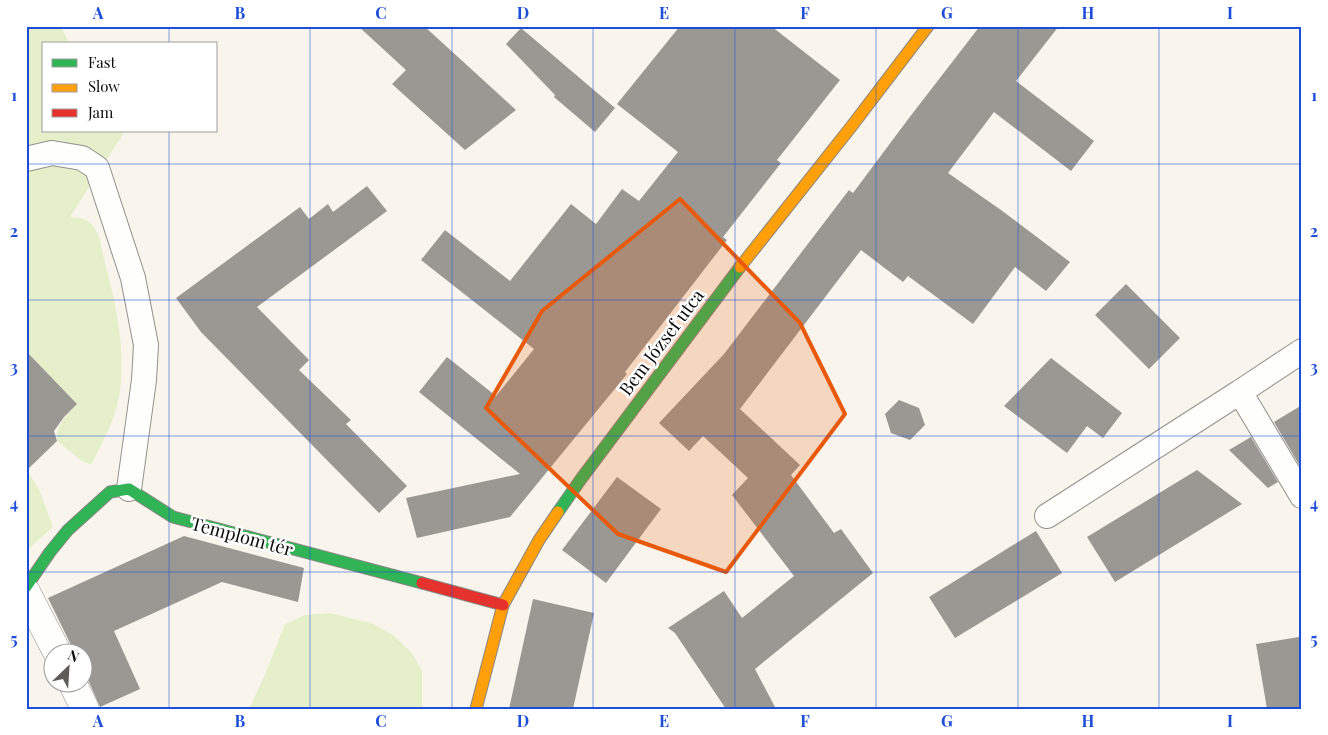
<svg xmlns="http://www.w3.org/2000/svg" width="1328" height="735" font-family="'Playfair Display',serif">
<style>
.green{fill:#e5f0ca}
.building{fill:#9b9893}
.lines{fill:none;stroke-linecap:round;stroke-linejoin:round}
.lane-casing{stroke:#92908c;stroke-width:26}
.street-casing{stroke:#92908c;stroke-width:29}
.fast-casing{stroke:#888682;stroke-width:13}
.slow-casing{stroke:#888682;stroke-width:13}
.jam-casing{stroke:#888682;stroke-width:13}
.lane{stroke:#fefefc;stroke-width:24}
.street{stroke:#fefefc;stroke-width:28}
.fast{stroke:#30b455;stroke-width:11}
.slow{stroke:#ff9f0a;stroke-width:11}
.jam{stroke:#e5322d;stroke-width:11}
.marked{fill:#e8590c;fill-opacity:0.2;stroke:#e8590c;stroke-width:4;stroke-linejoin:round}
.grid{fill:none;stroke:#1d4ed8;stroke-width:1;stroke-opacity:0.55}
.labels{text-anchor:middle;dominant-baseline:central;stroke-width:5;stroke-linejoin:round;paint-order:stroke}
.street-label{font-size:18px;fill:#0a0a0a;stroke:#fff}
.neatline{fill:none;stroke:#1d4ed8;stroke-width:2}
.grid-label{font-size:16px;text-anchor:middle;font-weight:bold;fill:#1d4ed8}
</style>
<rect width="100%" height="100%" fill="#f9f5ec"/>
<path class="green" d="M 26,26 L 65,26 L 62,29 L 70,44 L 44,44 L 44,131 L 125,131 L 70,217 C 77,217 85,218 91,224 C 100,232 101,247 104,259 C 116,304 128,355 118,402 C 113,424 101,445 91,465 L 82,461 L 57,441 C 55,425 67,415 77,404 L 26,351 L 26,341 L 29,338 L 26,335 Z
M 26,469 L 39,489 L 53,527 L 26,551 Z
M 330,613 L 371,623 L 393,635 L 412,653 L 422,671 L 422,709 L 249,709 L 264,677 L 285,624 L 305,615 Z"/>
<path class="building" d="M 358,26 L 424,26 L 516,110 L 465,150 L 392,84 L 406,70 Z
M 680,26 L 771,26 L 840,80 L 777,160 L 781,163 L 723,237 L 727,240 L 625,372 L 627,374 L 510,517 L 417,538 L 406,498 L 520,474 L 419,392 L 447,357 L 496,396 L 534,349 L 421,260 L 445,230 L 510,281 L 571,204 L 596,224 L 622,189 L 639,201 L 678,152 L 617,104 Z
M 980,26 L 1059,26 L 1016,81 L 1094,141 L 1071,171 L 994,112 L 948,173 L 1001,210 L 1070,262 L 1046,291 L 1015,267 L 973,324 L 908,276 L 903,282 L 861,250 L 740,409 L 800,465 L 791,475 L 834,533 L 841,529 L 873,573 L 755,669 L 776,709 L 726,709 L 675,633 L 668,628 L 724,591 L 742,618 L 794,576 L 732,495 L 748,478 L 703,436 L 689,451 L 659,423 L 724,354 L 849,190 L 853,193 L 909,118 Z
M 521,28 L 615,108 L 595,132 L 554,97 L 555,95 L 506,44 Z
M 367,186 L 387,211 L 257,307 L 309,360 L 299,370 L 351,420 L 346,424 L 407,486 L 379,513 L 201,332 L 176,298 L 300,207 L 309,219 L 328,204 L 333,212 Z
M 1126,284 L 1180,338 L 1149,369 L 1095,315 Z
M 26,351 L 77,404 L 64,417 L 54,431 L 57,441 L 26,471 Z
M 1051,358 L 1122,413 L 1103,438 L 1087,426 L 1067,453 L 1004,406 Z
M 899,400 L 919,408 L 925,425 L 910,440 L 891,433 L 885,414 Z
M 1302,405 L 1302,468 L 1301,468 L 1274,422 Z
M 1251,437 L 1278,482 L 1268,488 L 1229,450 Z
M 1197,470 L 1242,504 L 1115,582 L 1087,537 Z
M 617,477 L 661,509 L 606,583 L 562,550 Z
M 1036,531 L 1062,573 L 955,638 L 929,597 Z
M 184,536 L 304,568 L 298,602 L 222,582 L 114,631 L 140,689 L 100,707 L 86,675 L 82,671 L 82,652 L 73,652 L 71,645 L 48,598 Z
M 533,599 L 594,613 L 573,709 L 509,709 Z
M 1299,637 L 1302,652 L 1302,709 L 1267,709 L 1256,644 Z"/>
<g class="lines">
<g class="lane-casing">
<path id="lane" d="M 26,159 L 52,153 L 82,158 L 97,168 L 133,278 L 146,345 L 144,380 L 129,489
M 1302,351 L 1240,392 L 1302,496
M 1047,516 L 1240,392"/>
</g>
<g class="street-casing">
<path id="street" d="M 26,592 L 57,652
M 72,682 L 85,709"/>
</g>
<g class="fast-casing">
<path id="fast" d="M 558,512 L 581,479 L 740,267
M 26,587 L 50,552 L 68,530 L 110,492 L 129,489 L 173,517 L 422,583"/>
</g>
<g class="slow-casing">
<path id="slow" d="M 740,267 L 851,127 L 928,26
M 476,709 L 503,605 L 539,540 L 558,512"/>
</g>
<g class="jam-casing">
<path id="jam" d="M 422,583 L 503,605"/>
</g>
<use href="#lane" class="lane"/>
<use href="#street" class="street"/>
<use href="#fast" class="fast"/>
<use href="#slow" class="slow"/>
<use href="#jam" class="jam"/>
</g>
<path class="marked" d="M 680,199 L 800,323 L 845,414 L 726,572 L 618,534 L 486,408 L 542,311 Z"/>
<path class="grid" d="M 169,26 L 169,44M 310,26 L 310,709M 452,26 L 452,709M 593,26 L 593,709M 735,26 L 735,709M 876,26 L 876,709M 1018,26 L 1018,709M 1159,26 L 1159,709M 169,131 L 169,709M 26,164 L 1302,164M 26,300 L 1302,300M 26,436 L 1302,436M 26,572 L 1302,572"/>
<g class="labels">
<g class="street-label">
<text transform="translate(661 342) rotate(-53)">Bem József utca</text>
<text transform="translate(242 536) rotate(15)">Templom tér</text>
</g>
</g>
<rect width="1328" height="735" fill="none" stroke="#ffffff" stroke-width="55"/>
<rect x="42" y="42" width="175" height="90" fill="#ffffff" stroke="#9d9d9d"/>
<rect x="52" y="59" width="25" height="8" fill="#30b455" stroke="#9d9d9d"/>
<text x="88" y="68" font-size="15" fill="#0a0a0a">Fast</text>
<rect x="52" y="84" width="25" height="8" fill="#ff9f0a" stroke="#9d9d9d"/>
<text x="88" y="92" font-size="15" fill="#0a0a0a">Slow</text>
<rect x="52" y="109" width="25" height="8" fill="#e5322d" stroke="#9d9d9d"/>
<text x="88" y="118" font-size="15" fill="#0a0a0a">Jam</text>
<g transform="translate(68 668) rotate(25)"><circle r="24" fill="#ffffff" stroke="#9d9d9d"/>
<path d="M0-4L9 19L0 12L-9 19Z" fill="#5e5c59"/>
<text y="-8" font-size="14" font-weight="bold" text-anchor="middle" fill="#0a0a0a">N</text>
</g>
<rect x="28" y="28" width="1272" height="680" class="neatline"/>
<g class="grid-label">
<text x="98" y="19">A</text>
<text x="240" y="19">B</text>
<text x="381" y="19">C</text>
<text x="523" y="19">D</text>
<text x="664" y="19">E</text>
<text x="805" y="19">F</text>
<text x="947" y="19">G</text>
<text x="1088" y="19">H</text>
<text x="1230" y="19">I</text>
<text x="14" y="101">1</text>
<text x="1314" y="101">1</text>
<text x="14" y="237">2</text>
<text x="1314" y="237">2</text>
<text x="14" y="373">3</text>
<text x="1314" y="373">3</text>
<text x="14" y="509">4</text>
<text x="1314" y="509">4</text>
<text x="14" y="645">5</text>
<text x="1314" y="645">5</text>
<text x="98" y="727">A</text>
<text x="240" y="727">B</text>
<text x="381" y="727">C</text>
<text x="523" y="727">D</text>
<text x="664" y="727">E</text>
<text x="805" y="727">F</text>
<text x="947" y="727">G</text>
<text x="1088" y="727">H</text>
<text x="1230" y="727">I</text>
</g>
</svg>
